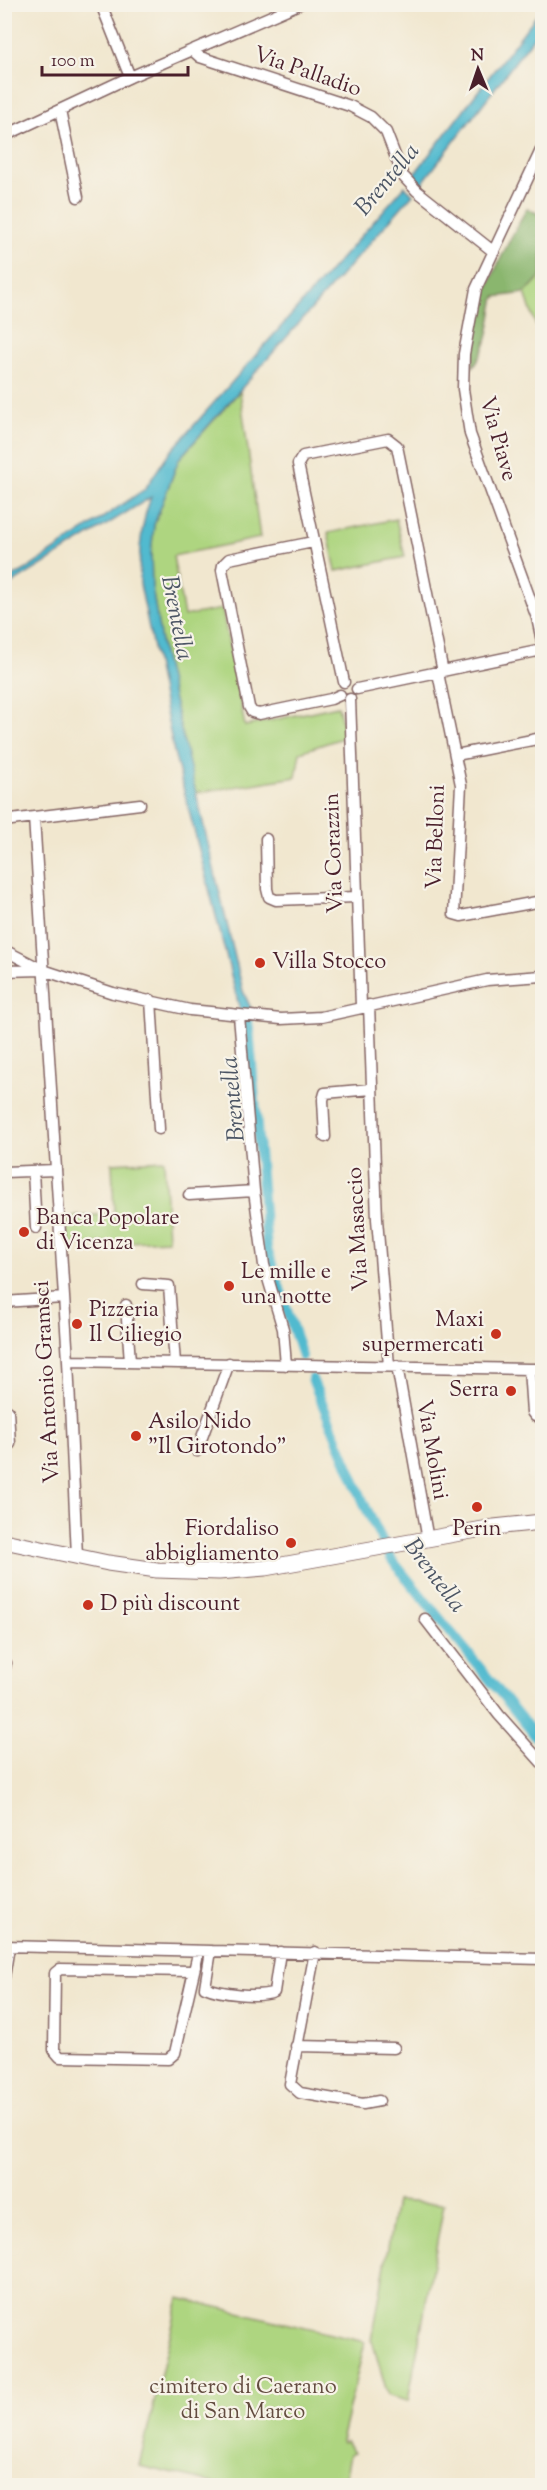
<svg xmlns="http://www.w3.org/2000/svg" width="547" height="2490" font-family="'Sorts Mill Goudy',serif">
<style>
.green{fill:#aed580;stroke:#7c7a56;stroke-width:1.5}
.forest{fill:#8ab66e;stroke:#6a6a4c;stroke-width:1.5}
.water{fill:#51bacf;stroke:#4e6c7d;stroke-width:1.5}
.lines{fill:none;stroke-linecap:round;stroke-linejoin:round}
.canal{stroke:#51bacf;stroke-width:10}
.street-casing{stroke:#846564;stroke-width:13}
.secondary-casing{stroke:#846564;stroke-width:17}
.street{stroke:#fff;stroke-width:10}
.secondary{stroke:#fff;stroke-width:15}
.poi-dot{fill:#c8321e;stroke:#f7f3e8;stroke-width:2}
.labels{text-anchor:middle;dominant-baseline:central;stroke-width:4.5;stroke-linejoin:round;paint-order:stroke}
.street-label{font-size:22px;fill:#4a1f2b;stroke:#f7f3e8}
.poi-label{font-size:22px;fill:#4a1f2b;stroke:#f7f3e8;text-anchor:start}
.park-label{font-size:22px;fill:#634c40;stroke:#f7f3e8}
.water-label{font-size:24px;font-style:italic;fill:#4c5564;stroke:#f7f3e8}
</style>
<rect width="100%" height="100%" fill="#f7f3e8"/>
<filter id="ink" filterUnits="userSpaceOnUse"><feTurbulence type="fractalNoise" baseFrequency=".0167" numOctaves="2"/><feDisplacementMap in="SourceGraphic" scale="12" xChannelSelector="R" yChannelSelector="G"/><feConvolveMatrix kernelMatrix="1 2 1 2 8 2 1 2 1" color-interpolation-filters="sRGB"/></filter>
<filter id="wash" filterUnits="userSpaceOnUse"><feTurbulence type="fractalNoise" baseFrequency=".008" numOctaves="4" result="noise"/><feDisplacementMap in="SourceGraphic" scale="24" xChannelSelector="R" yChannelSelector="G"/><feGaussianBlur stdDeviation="1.35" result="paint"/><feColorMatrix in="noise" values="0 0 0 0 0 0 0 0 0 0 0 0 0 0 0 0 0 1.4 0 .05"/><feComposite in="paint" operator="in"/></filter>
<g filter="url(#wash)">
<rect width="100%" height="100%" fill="#f1e7cf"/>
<path class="green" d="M 542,275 L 542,344 L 525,293 Z
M 240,391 L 260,538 L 173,556 L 184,616 L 222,609 L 245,726 L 338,706 L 345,737 L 300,752 L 296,777 L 195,793 L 163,654 L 152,587 L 151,554 L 154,525 L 179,459 Z
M 396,519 L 405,557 L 336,571 L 328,533 Z
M 164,1160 L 168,1240 L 67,1245 L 65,1217 L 114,1214 L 112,1163 Z
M 396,2201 L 444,2204 L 408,2401 L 388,2396 L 372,2340 Z
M 179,2298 L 365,2342 L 341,2441 L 342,2443 L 346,2441 L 354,2453 L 350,2455 L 344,2485 L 222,2485 L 139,2466 Z"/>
<path class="forest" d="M 527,208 L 542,216 L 542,275 L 525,293 L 495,297 C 489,323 490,345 473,367 C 471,310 500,257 527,208 Z"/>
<path class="water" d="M 540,5 L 542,5 L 541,28 L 420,186 L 412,177 L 539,12 Z
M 405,186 L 413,194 L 179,459 L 154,525 L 151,554 L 152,587 L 163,654 L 243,991 L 252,1011 L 240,1010 L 174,752 L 140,584 C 138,554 140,526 151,497 L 5,588 L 5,581 L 27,569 L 145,489 L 166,457 Z"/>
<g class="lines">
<path class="canal" d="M 244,1007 L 249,1028 L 267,1249 L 302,1356
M 312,1379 L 366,1508 L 392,1560 L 542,1744"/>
</g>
</g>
<g filter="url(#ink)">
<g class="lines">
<g class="street-casing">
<path id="street" d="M 101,4 L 130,77
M 192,50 L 200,57 L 350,106 L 371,117 L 386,132 L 403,176 L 417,191 L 494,252
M 60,110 L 78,197
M 4,136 L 130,77 L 299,4
M 542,148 L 476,289 L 464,354 L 463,389 L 470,434 L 537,618 L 542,641
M 313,542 L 229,559 L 223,565 L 222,570 L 249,707 L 252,712 L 259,714 L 331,699 L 340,695
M 438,673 L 461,785 L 454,914 L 461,916 L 542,901
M 344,682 L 298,464 L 303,456 L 388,439 L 397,446 L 443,672
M 357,689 L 542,650
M 350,699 L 361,1006
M 456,755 L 542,738
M 4,821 L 34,817
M 266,839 L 267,889 L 269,897 L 276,900 L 356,897
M 4,950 L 43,970 L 113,993 L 190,1010 L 281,1019 L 321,1017 L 487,980 L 542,976
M 4,971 L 43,970
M 151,1000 L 159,1129
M 369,1005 L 377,1219 L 389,1366
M 239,1016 L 254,1191 L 264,1265 L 283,1329 L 286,1365
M 325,1137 L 323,1100 L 325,1093 L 372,1089
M 33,1171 L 36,1228
M 4,1172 L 56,1170
M 189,1195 L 254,1191
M 143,1284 L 169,1286 L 175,1363
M 4,1302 L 63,1298
M 126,1305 L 130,1362
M 68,1361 L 529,1369
M 397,1366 L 428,1540
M 542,1369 L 529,1369 L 532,1412 L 535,1416 L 542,1417
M 4,1411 L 8,1411 L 10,1444
M 197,1451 L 229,1363
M 77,1556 L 68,1361 L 34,817 L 140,804
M 425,1619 L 499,1715 L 542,1763
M 4,1671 L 6,1663
M 4,1946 L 542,1959
M 211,1951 L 205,1987 C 221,1994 259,1998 274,1992 L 280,1952
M 315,1952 L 290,2084 L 300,2093 L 363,2104 L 379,2101
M 193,1971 L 60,1969 L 55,1973 L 54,2050 L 60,2057 L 168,2059 L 175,2053 L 197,1958 L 198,1951
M 4,1977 L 9,1947
M 296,2046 L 394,2048"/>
</g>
<g class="secondary-casing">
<path id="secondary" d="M 4,1541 L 108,1563 L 157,1570 L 219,1572 L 265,1568 L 494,1527 L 542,1522"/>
</g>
<use href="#street" class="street"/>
<use href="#secondary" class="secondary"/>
</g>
</g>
<g class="poi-dot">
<circle cx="260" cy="963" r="6"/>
<circle cx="24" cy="1232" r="6"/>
<circle cx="229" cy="1286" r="6"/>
<circle cx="77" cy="1324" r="6"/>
<circle cx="496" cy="1334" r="6"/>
<circle cx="511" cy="1391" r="6"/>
<circle cx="136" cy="1436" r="6"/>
<circle cx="477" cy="1507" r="6"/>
<circle cx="291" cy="1543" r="6"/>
<circle cx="88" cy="1605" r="6"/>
</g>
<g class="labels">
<g class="street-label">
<text transform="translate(307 73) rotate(19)">Via Palladio</text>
<text transform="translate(497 439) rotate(74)">Via Piave</text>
<text transform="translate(437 837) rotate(-88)">Via Belloni</text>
<text transform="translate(335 853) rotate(-92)">Via Corazzin</text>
<text transform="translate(359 1229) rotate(-93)">Via Masaccio</text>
<text transform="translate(48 1382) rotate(-93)">Via Antonio Gramsci</text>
<text transform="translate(431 1450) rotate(80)">Via Molini</text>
</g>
<g class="poi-label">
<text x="272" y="963">Villa Stocco</text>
<text x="36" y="1219">Banca Popolare<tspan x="36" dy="25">di Vicenza</tspan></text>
<text x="241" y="1273">Le mille e<tspan x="241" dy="25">una notte</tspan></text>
<text x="89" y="1311">Pizzeria<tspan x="89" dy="25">Il Ciliegio</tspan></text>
<text x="484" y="1321" text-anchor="end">Maxi<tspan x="484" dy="25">supermercati</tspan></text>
<text x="499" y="1391" text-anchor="end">Serra</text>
<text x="148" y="1423">Asilo Nido<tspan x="148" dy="25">"Il Girotondo"</tspan></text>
<text x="279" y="1530" text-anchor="end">Fiordaliso<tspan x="279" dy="25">abbigliamento</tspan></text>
<text x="477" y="1530" text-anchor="middle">Perin</text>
<text x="100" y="1605">D più discount</text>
</g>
<g class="park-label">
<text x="243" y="2388">cimitero di Caerano<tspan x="243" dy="25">di San Marco</tspan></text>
</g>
<g class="water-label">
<text transform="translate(388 180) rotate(-50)">Brentella</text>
<text transform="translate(176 618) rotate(79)">Brentella</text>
<text transform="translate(234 1099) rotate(-95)">Brentella</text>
<text transform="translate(434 1576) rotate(53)">Brentella</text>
</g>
</g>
<rect width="547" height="2490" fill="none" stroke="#f7f3e8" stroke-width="24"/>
<g transform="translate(478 69) rotate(358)" stroke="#f7f3e8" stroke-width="4.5" paint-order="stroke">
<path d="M0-4.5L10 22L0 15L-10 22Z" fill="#4a1f2b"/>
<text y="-9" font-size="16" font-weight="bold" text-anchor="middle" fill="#4a1f2b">N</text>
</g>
<path d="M42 66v9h146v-9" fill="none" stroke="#4a1f2b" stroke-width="3"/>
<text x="51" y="66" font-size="18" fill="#4a1f2b" stroke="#f7f3e8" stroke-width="4.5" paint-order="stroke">100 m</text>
</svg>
